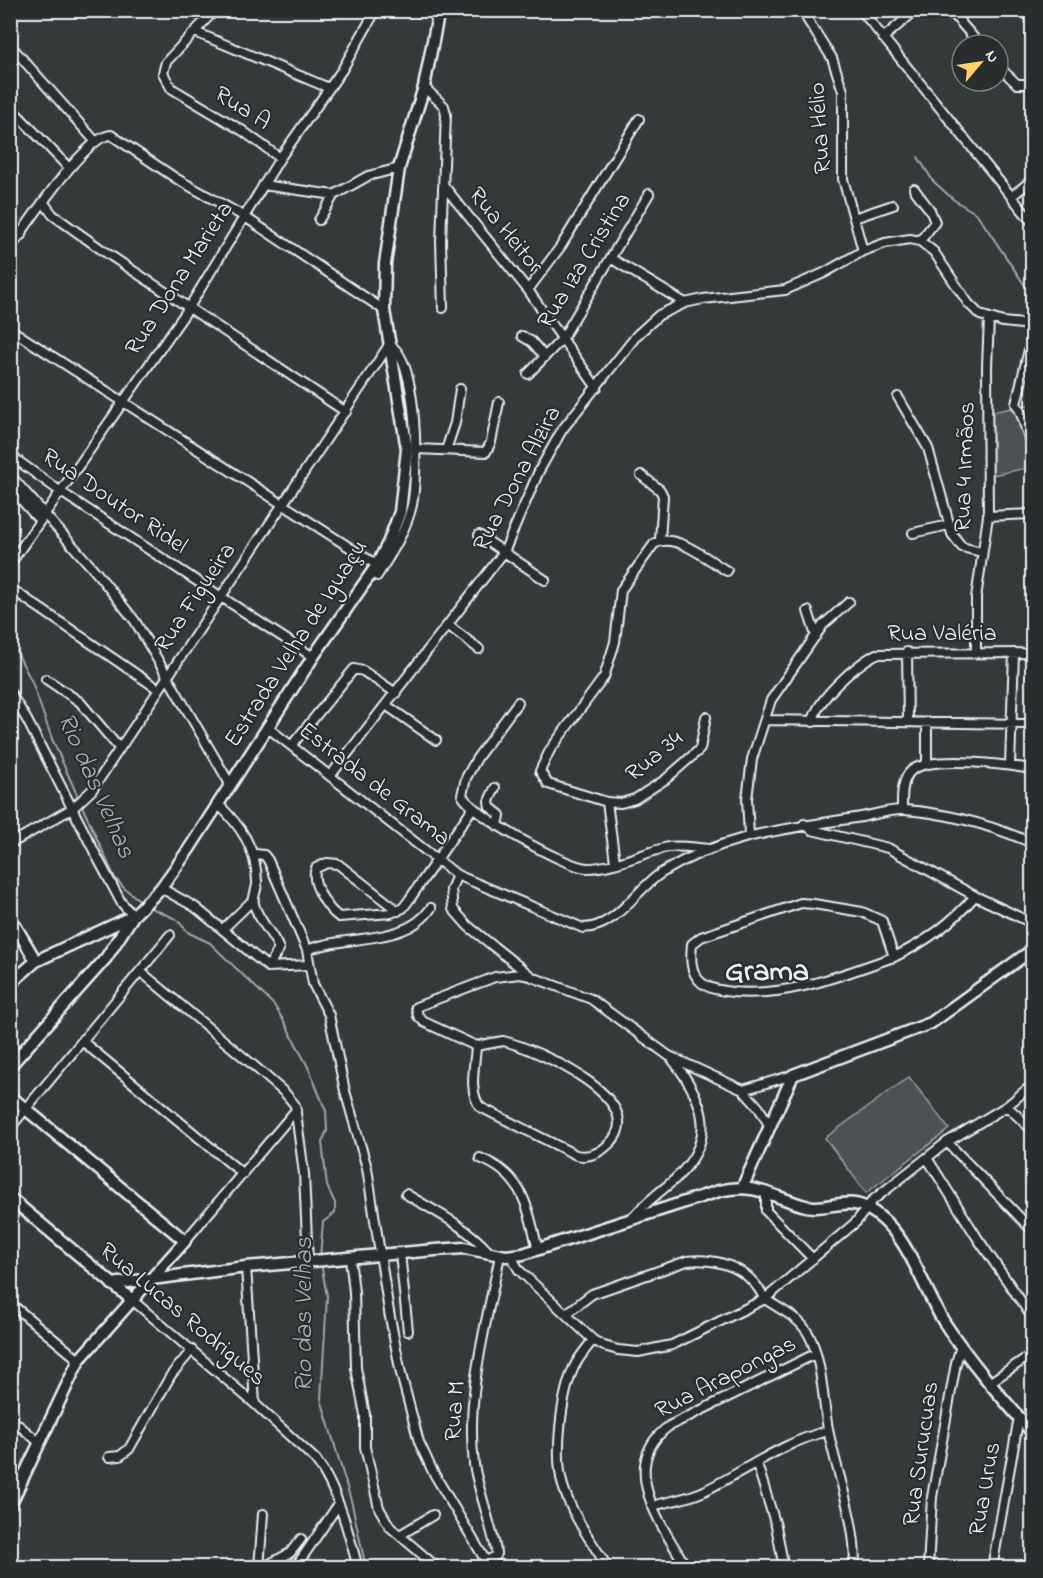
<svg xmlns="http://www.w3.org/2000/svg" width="1043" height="1578" font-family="'Indie Flower',sans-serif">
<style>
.green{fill:#4d5152;stroke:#9aa1a5;stroke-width:1.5}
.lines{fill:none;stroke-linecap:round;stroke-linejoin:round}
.stream{stroke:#a0a7ac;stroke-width:2}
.street-casing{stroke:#e8f1f8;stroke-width:12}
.secondary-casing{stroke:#e8f1f8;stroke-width:15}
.street{stroke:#2a2d2e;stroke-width:8}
.secondary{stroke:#2a2d2e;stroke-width:10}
.labels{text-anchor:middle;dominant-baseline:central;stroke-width:4.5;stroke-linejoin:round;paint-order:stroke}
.street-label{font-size:24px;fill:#e8f1f8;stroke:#2a2d2e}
.water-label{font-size:26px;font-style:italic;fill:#acb3b8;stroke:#2a2d2e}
.district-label{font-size:30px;font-weight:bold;fill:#e8f1f8;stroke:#2a2d2e}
</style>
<rect width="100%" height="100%" fill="#35393a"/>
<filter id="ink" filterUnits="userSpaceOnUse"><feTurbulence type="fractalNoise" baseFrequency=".0167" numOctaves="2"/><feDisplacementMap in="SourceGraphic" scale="12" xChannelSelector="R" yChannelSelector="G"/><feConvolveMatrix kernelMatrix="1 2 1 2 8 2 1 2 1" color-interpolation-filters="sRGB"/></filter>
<g filter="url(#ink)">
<path class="green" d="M 1032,404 L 1032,467 L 992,475 L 991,412 Z
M 909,1077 L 949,1129 L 866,1193 L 825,1138 Z"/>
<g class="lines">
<path class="stream" d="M 918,157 L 933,181 L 954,200 L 977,214 L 1032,296
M 10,639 L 32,682 L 52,739 L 79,799
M 81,804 L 115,878 L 125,889 L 142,902
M 149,907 L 176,919 L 189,933 L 210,943 L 274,1005 L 285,1023 L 308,1067 L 326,1111 L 327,1131 L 322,1142 L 327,1186 L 335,1203 L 335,1213 L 323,1222 L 320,1257
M 321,1263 L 327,1296 L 321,1399 L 352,1504 L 366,1568"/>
<g class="street-casing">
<path id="street" d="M 215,10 L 166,62 L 163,73 L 171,88 L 243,131 L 280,158
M 812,10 L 807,19 L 832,58 L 843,91 L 843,179 L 863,251
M 861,10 L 1032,222
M 950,10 L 980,45
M 10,13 L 12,10
M 195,32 L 329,88
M 883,38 L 916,10
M 10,45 L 95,141
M 998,66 L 1017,84 L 1032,84
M 424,87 L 444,106 L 446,114 L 441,241 L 443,308
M 10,107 L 69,168
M 263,185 L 334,195 L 368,176 L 399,168
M 444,186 L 528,290 L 597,388
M 914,189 L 930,210 L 935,222 L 920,241
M 1012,196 L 1032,180
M 44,203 L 53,215 L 105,252 L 346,412
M 854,218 L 893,205
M 319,220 L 334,195
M 10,223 L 21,235
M 10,249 C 26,226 86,135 111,135 L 177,179 L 245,217 L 384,310
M 612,259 L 685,303
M 528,290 L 561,246 L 639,119
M 10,329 L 377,565
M 522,336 L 532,342 L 544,356
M 1032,337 L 1016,404 C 1025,416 1023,430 1032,442
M 528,374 L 562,339 L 649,194
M 898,397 L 928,448 L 952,534 L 962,547 L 981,552
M 417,449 L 486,452 L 491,442 L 499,402
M 446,450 L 455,423 L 460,389
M 14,458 L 61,492 L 313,657
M 10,475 L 96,572 L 135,621 L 230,784
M 641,475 L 660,490 L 663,496 L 660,540
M 10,487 L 40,521
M 988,516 L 1032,514
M 913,533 L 949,525
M 479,535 L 545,580
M 10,564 L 188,309 L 280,158 L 342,70 L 376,10
M 10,588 L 158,689
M 808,611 L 816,636
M 449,626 L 479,649
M 907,652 L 908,721
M 976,652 L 976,598 L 988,516 L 987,366 L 989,319
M 46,679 L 80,702 L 119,748
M 10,692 L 27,720 L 95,853 L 121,902 L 133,916
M 518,702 L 477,758 L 466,778 L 462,795 C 472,815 565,867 587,868 C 614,868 642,853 668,847 C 681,845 695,848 709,849
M 386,705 L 436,740
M 706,717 L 700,749 L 666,779 L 635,799 L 621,803 L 607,802 L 548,784 L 540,771 L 550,750 L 604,677 L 615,642 L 621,590 L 654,544 C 675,531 708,560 727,571
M 765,720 L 1032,724
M 813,722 C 816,699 856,665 876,654 L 1032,653
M 267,727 L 457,875 L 583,928 C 617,928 636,888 663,872 C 726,834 785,829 855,818 C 871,816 889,809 905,810 C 947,813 993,826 1032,843
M 292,745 L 354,669 L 363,671 L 396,693
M 927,764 L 927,722
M 1010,765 L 1014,653
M 331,775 L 504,552 L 539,471 L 562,430 L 637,335 L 659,315 L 685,303 L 703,299 L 785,290 L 824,273 L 863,251 L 885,243 L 910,239 L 920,241 L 934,252 L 968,303 L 980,315 L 1003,322 L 1032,325
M 495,788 L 489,801 L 490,807 L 500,815 L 498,826
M 607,802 L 615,862
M 218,804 C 241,826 256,848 257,881 C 258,889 252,896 254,904 C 258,921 273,933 279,949 L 268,967
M 902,810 C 902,797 901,779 912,770 C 933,755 1007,765 1032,769
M 804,824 L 812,830 L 888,848 L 975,896 L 1032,923
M 749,835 L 747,799 L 752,759 L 771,700 L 823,625 L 849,602
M 10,844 L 73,808 L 92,790 L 389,345 C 419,357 418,476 412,505 C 406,531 391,554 377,576
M 255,854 L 264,855 L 268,860 L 307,950 L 313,984 L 329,1015 L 345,1091 L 367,1168 L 389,1312 L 401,1374 L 419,1442 L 433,1472 L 490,1568
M 457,875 L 451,889 L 453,909 L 468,926 L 532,977 L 591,999 L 669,1056 L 743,1090 L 759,1108 L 769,1125
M 161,888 L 195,907 L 268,967 L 309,965
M 398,911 L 338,864 L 327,863 L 316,868 C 310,882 327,909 339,917 L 391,913 L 403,908 L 409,900 L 472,809
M 223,929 L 253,900
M 307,950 C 345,934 406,946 431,908
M 894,957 L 882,921 L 862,912 L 814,904 L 801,903 L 701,937 L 692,944 C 691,955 690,967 696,976 C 703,989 719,990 732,992 C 791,997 840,975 894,957 C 926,942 952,923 975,896
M 140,971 L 253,1065 L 285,1093 L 295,1105 L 304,1174 L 308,1261
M 82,1041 L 243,1174
M 503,1041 C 535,1048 654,1101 609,1144 C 599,1154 589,1158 576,1155 L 480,1107 C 468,1091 475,1065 476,1046 Z
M 476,1046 L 424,1022 L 418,1016 L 416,1007 L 495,977 L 520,974 L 531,976
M 743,1090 L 793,1075
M 1007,1106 L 1032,1130
M 10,1128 L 170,935
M 947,1142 L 1032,1230
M 480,1158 C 524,1175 528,1209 538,1250
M 927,1158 L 978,1239 L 1032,1317
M 766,1193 L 766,1211 L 813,1259
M 406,1194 C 434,1211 466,1226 488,1251
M 631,1220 C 643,1204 659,1193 674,1180 C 719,1139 705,1101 672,1059
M 185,1241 L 296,1110
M 400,1253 L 408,1331
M 511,1256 L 519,1270 L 593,1340 L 604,1346 L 618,1350 L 638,1352 L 672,1345 L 765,1299 L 856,1222 L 873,1200 L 947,1142 L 1007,1106 L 1032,1085
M 350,1258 L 354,1292 L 356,1368 L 365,1415 L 365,1447 L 379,1508 L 390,1527 L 438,1568
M 246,1267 L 255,1404
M 131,1299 L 255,1404 L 316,1460 C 338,1490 348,1531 358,1568
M 10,1303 L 79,1360
M 566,1314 L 592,1294 L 687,1261 C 710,1258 738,1264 754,1283 C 759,1288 762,1296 768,1301 C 783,1311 800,1318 809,1335 C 822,1359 823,1402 828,1429 C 835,1468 859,1529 854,1568
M 593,1340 C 586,1349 579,1357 574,1367 C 561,1395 554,1456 563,1486 C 572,1516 592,1542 608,1568
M 989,1383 L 1032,1354
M 10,1418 L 40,1443
M 109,1457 L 120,1456 L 129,1449 L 171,1375 L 192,1350
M 757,1464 L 776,1526 L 784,1568
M 653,1506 C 670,1501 686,1499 702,1492 C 744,1472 782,1442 828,1431
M 400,1535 L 433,1515
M 486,1561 L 496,1556 C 499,1550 475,1479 474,1464 C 465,1395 487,1322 500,1255
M 259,1568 L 263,1514
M 262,1568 L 290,1553 L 301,1539
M 295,1568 L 338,1505
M 687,1568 C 662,1526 616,1465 669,1426 L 815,1354
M 928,1568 L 932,1497 L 956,1363 L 961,1346
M 992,1568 L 1019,1417"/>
</g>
<g class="secondary-casing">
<path id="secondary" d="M 10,917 L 36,961
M 10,984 L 36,961 L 133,916
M 10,1066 L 106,958 L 133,916 L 161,888 L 189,849 L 313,657 L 377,565 L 389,541 L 400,512 L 407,449 L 384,310 L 385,264 L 399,168 L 424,87 L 439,10
M 10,1096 L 185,1241 L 79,1360 L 10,1505
M 743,1186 L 793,1075 L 931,1023 L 1032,950
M 10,1198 L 131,1299
M 112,1284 L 246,1267 L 435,1250 L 464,1248 L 506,1256 L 523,1254 L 719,1191 C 753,1182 771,1196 802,1205 C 823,1212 844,1197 865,1207 C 908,1229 920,1284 944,1322 C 970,1362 1001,1397 1032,1432"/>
</g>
<use href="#street" class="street"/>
<use href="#secondary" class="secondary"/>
</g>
</g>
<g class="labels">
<g class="street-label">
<text transform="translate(242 109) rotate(32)">Rua A</text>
<text transform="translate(821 128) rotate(-94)">Rua Hélio</text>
<text transform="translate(505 231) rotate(51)">Rua Heitor</text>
<text transform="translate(585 261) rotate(-58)">Rua Iza Cristina</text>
<text transform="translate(180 279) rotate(-57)">Rua Dona Marieta</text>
<text transform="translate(966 467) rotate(-88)">Rua 4 Irmãos</text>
<text transform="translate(518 479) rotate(-62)">Rua Dona Alzira</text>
<text transform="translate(114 502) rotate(34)">Rua Doutor Ridel</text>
<text transform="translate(196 598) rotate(-56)">Rua Figueira</text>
<text x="942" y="634">Rua Valéria</text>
<text transform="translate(297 644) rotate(-57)">Estrada Velha de Iguaçu</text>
<text transform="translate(655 757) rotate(-39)">Rua 34</text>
<text transform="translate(374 785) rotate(38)">Estrada de Grama</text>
<text transform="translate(182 1315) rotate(40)">Rua Lucas Rodrigues</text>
<text transform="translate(726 1378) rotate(-27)">Rua Arapongas</text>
<text transform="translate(456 1411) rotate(-86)">Rua M</text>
<text transform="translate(922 1454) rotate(-82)">Rua Surucuas</text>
<text transform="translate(986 1489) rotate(-80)">Rua Urus</text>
</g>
<g class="water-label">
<text transform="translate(95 786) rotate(66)">Rio das Velhas</text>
<text transform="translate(305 1315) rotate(-90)">Rio das Velhas</text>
</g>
<g class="district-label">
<text x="767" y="973">Grama</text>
</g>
</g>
<rect width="1043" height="1578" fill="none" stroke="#2a2d2e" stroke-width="36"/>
<rect x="18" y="18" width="1007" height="1542" fill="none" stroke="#e8f1f8" stroke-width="2" filter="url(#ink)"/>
<g transform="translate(980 63) rotate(61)"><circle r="28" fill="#2a2d2e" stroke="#767b7f" stroke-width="1.5"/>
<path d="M0-4.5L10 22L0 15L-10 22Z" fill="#ffd166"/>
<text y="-9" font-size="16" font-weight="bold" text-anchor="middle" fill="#e8f1f8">N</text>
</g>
</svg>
